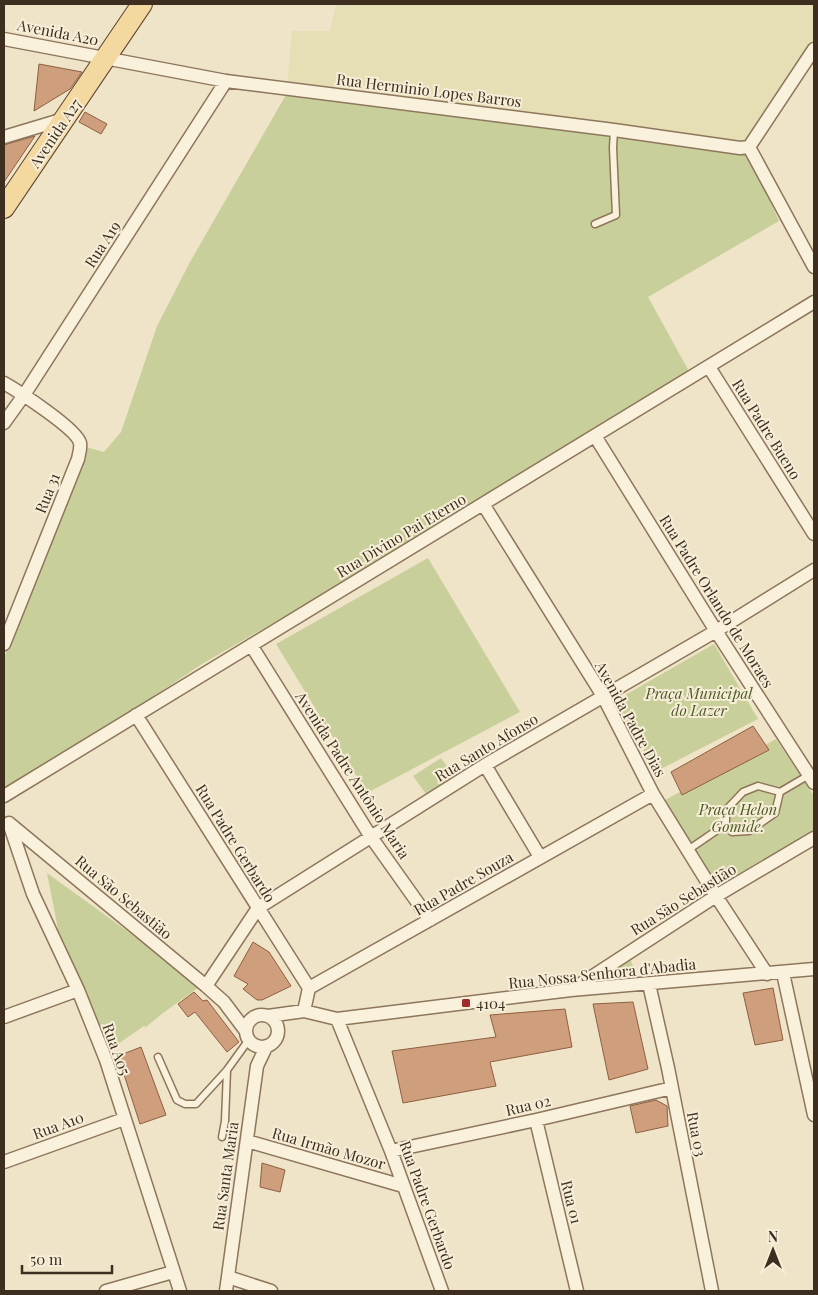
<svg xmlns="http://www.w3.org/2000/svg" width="818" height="1295" font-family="'Playfair Display',serif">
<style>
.farmland{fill:#e6deb5}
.green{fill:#c9cf9b}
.building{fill:#cf9f7d;stroke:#8d5f41}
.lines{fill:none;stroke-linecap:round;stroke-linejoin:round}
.lane-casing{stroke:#8d765c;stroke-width:9}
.street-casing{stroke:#8d765c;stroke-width:15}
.primary-casing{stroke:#5b4430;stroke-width:22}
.lane{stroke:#faf1dc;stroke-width:6}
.street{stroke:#faf1dc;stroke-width:12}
.primary{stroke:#f3d9a0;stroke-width:20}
.poi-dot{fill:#9e2a2b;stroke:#f7eed8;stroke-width:2}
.labels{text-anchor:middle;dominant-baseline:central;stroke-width:4;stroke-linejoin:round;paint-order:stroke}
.street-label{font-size:15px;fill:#3d2e20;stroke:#f7eed8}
.park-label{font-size:15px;font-style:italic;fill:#4d5a26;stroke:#f7eed8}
.poi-label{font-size:15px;fill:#3d2e20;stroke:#f7eed8;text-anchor:start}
</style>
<rect width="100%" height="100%" fill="#f0e4c8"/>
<path class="farmland" d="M 336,4 L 814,4 L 814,42 L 748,142 L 740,143 L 287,86 L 292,31 L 330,31 Z"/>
<path class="green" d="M 287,93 L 738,152 L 748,151 L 779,221 L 648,297 L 690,373 L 482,502 L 202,664 L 135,709 L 4,790 L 4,658 L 86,447 L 104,452 L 121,432 L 157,326 L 190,262 Z
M 428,558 L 520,712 L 367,793 L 276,644 Z
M 714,644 L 758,719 L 655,772 L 615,701 Z
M 776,739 L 814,796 L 814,832 L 717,889 L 665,800 Z
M 441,758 L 454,776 L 426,794 L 413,776 Z
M 47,873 L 202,985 L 163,1013 L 146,1027 L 144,1026 L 108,1051 L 62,950 Z
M 629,957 L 641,983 L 599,987 L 594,980 Z"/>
<path class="building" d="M 39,64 L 82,72 L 70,89 L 34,111 Z
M 85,112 L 107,124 L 101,134 L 79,122 Z
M 35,136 L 4,182 L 4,145 Z
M 753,726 L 769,750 L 682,795 L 671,772 Z
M 253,942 L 269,952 L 291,986 L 262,1000 L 257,1000 L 243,989 L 248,984 L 234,976 Z
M 773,988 L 783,1040 L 755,1045 L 743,993 Z
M 194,992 L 203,1001 L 207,1000 L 239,1042 L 227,1052 L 195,1012 L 188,1017 L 178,1004 Z
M 633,1002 L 648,1069 L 609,1080 L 593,1004 Z
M 565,1009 L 572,1047 L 490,1062 L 496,1086 L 403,1103 L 392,1051 L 496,1037 L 490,1015 Z
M 141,1047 L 166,1115 L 140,1124 L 118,1056 Z
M 656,1100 L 667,1106 L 668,1126 L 636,1133 L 630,1106 Z
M 262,1163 L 285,1170 L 280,1192 L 260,1187 Z"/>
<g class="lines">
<g class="lane-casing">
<path id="lane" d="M 595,224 L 616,215 L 613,148 L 614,130
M 780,792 L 775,813 L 749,831 L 732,832 L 726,824 L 726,810 L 743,792 L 758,786 L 780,792 L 809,775
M 688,850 L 726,824
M 158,1057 L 177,1100 L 185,1104 L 196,1104 L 227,1070 L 248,1041
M 222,1137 L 225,1121 L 227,1070"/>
</g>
<g class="street-casing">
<path id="street" d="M 4,39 L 226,81 L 614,130 L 740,148 L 749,147
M 4,137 L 64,119
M 749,147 L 814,267
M 749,147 L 814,49
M 709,367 L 814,534
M 4,383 C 18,391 77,429 80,443 C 81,448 79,454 78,459 L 4,644
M 4,423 L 24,395 L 226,81
M 595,436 L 716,631 L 814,783
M 483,504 L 603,696 L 653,794 L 716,896 L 767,974
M 251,645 L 371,837 L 430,920
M 136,715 L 309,988
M 485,765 L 540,857
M 4,796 L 814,302
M 9,823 L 33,894 L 78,990 L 106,1060 L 180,1291
M 9,823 L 206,986 L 224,1002 L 245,1030
M 783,973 L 814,1115
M 649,984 L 668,1068 L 712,1291
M 206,986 L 258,908 L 485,765 L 716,631 L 814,570
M 573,989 L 716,896 L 814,838
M 304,1011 L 309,988 L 653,794
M246 1031a16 16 0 1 1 32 0a16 16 0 1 1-32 0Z
M 268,1016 L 304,1011 L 337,1019 L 571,990 L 814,969
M 4,1017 L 78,990
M 337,1019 L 391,1151 L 442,1291
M 536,1120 L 577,1291
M 247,1141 L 403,1186
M 391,1151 L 536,1120 L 672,1088
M 4,1162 L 124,1119
M 228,1277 L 271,1291
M 106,1291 L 173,1272
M 226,1291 L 257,1066 L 266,1047"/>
</g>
<g class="primary-casing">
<path id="primary" d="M 4,208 L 142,4"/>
</g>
<use href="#lane" class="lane"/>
<use href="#street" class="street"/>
<use href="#primary" class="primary"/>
</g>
<rect class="poi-dot" x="461" y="998" width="10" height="10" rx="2.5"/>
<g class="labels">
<g class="street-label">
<text transform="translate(58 32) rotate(11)">Avenida A20</text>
<text transform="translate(429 90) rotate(7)">Rua Herminio Lopes Barros</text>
<text transform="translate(55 133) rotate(-56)">Avenida A27</text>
<text transform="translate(102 244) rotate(-57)">Rua A19</text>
<text transform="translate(767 429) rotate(58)">Rua Padre Bueno</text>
<text transform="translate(47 493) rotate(-68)">Rua 31</text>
<text transform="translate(401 535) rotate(-31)">Rua Divino Pai Eterno</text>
<text transform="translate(717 601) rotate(58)">Rua Padre Orlando de Moraes</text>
<text transform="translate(631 719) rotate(61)">Avenida Padre Dias</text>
<text transform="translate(486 747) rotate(-31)">Rua Santo Afonso</text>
<text transform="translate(353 775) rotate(57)">Avenida Padre Antônio Maria</text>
<text transform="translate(236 843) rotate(58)">Rua Padre Gerbardo</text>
<text transform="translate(463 883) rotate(-30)">Rua Padre Souza</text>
<text transform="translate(124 897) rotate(40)">Rua São Sebastião</text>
<text transform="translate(683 899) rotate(-32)">Rua São Sebastião</text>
<text transform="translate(602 973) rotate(-6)">Rua Nossa Senhora d'Abadia</text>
<text transform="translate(117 1049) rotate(70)">Rua A05</text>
<text transform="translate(528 1105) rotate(-13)">Rua 02</text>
<text transform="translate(58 1125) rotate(-20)">Rua A10</text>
<text transform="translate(697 1134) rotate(79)">Rua 03</text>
<text transform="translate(329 1148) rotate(16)">Rua Irmão Mozor</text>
<text transform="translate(225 1176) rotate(-82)">Rua Santa Maria</text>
<text transform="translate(572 1202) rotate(76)">Rua 01</text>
<text transform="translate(428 1205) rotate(70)">Rua Padre Gerbardo</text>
</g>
<g class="park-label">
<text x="699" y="693">Praça Municipal<tspan x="699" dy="17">do Lazer</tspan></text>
<text x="738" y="809">Praça Helon<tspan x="738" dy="17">Gomide.</tspan></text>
</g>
<g class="poi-label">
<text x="476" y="1003">4104</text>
</g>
</g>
<rect width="818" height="1295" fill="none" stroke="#3d2e20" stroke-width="10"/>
<g transform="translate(773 1250)" stroke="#f7eed8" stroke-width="4" paint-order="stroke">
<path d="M0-4L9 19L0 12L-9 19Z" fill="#3d2e20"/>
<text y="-8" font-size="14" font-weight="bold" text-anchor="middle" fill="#3d2e20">N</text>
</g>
<path d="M22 1265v8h90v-8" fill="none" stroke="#3d2e20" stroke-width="2.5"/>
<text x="30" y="1265" font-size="15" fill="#3d2e20" stroke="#f7eed8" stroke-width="4" paint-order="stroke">50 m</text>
</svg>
